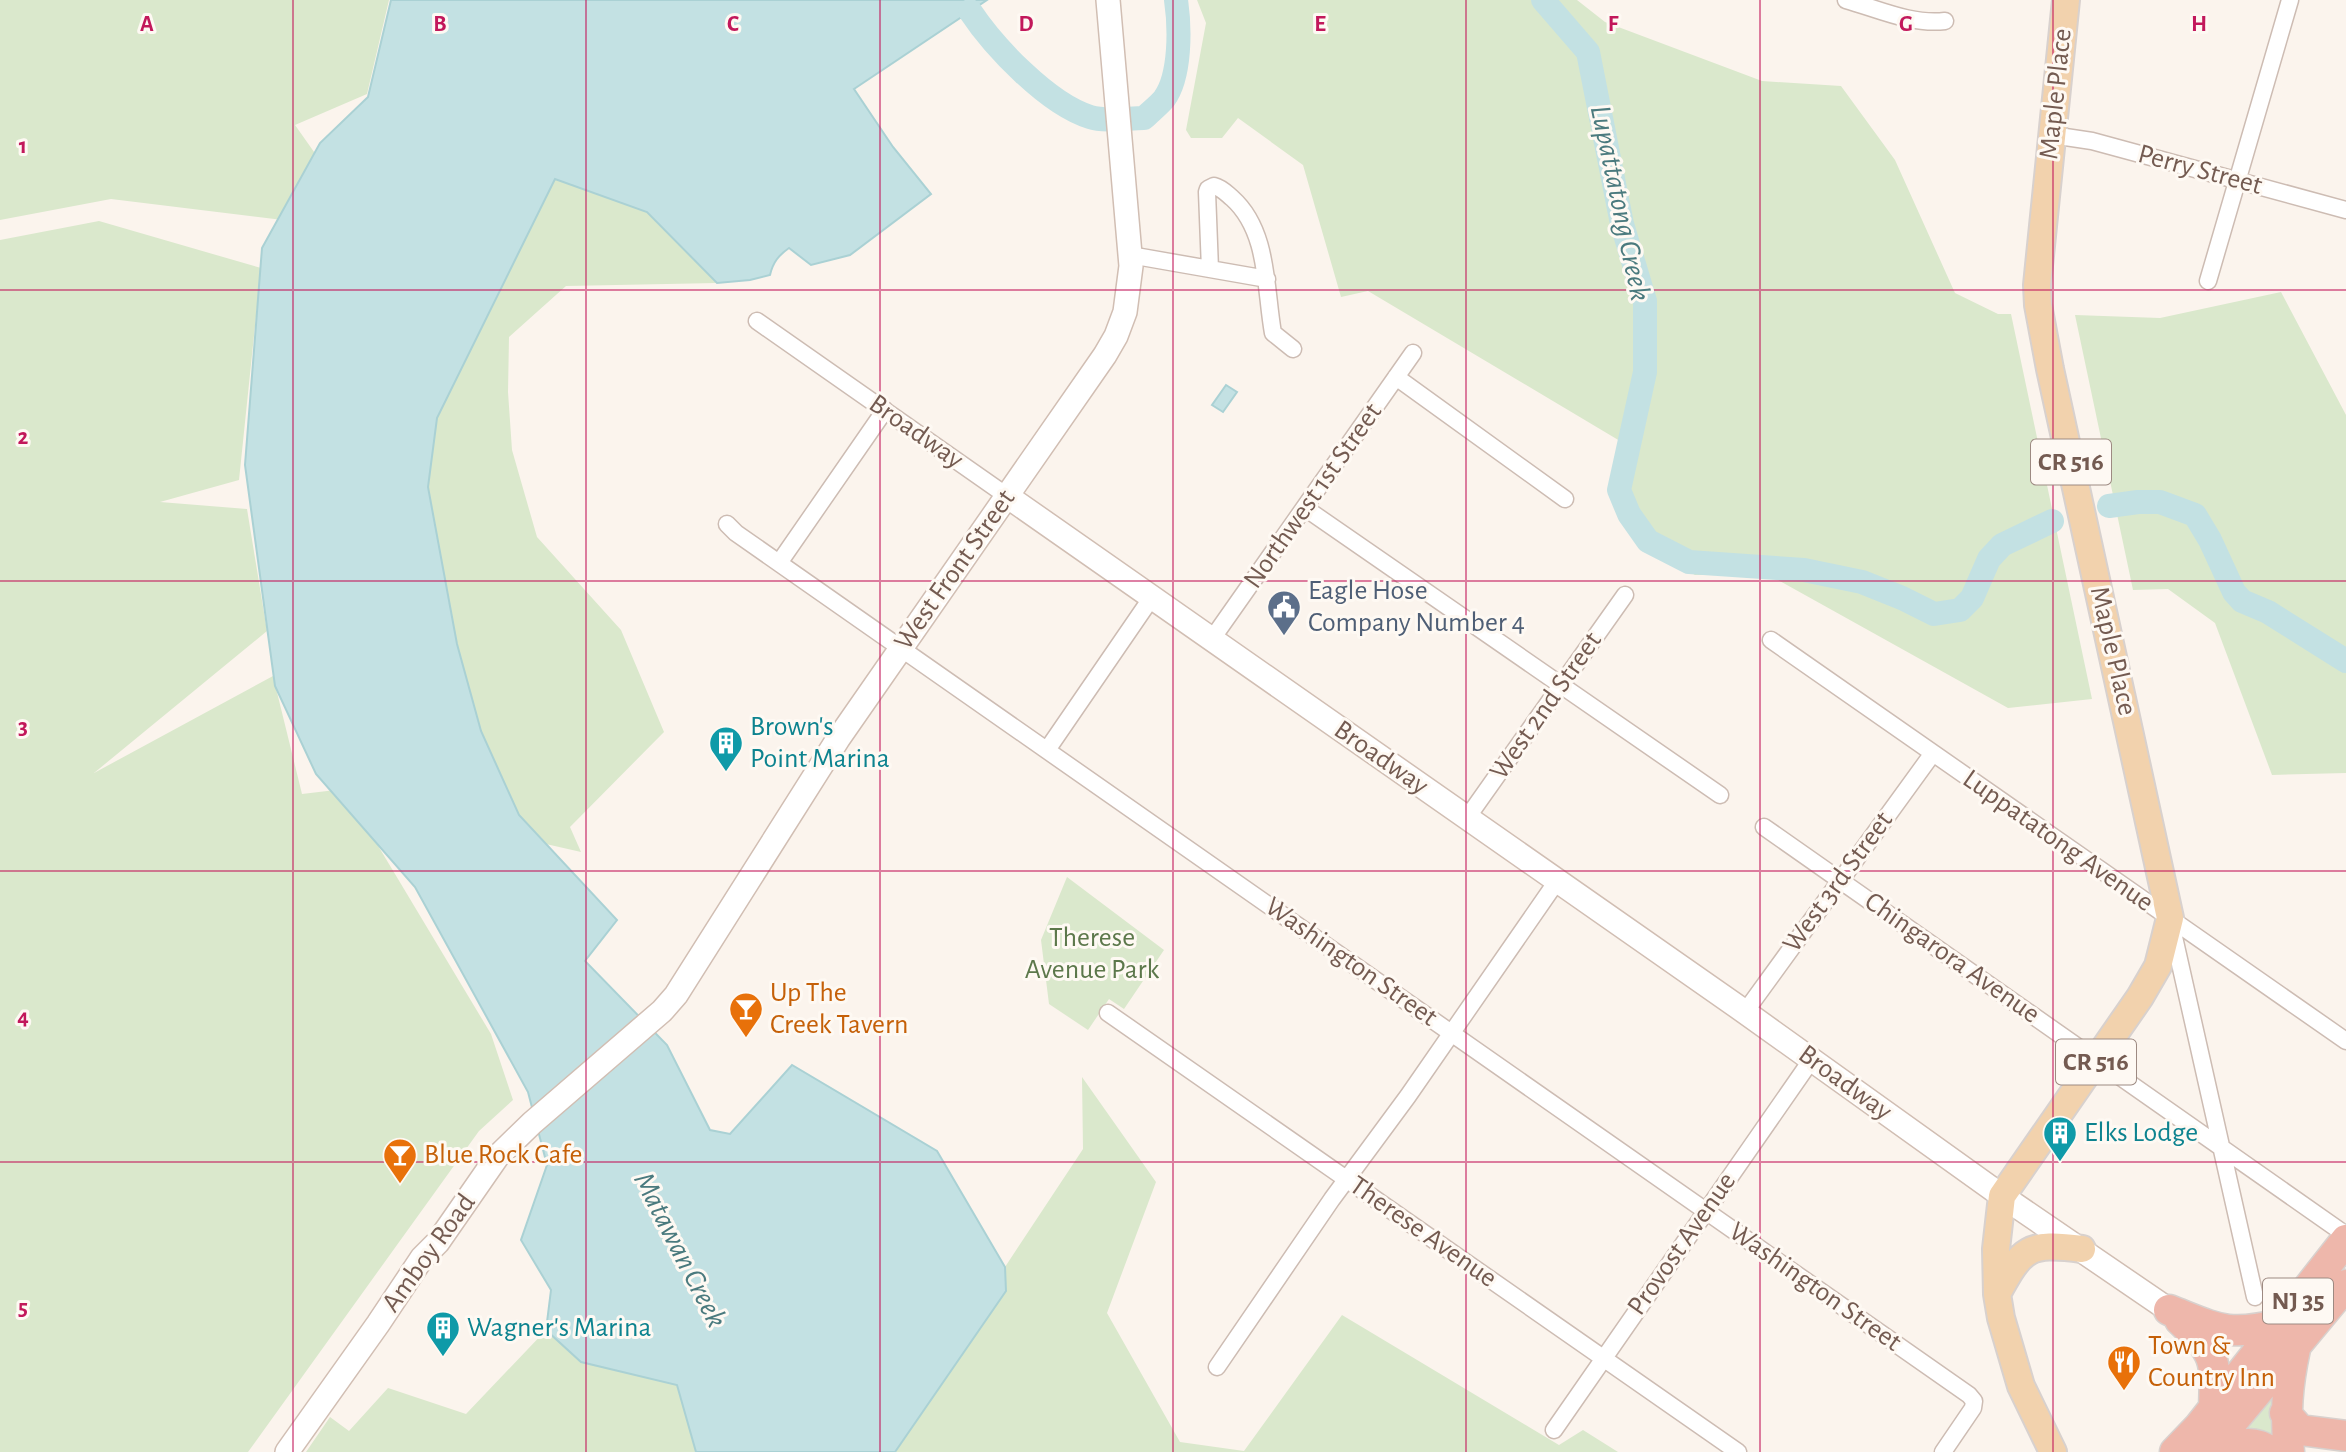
<svg xmlns="http://www.w3.org/2000/svg" width="2346" height="1452" font-family="'Alegreya Sans',sans-serif">
<style>
.green{fill:#dae8cc}
.water{fill:#c3e1e3;stroke:#aad1d4;stroke-width:2}
.lines{fill:none;stroke-linecap:round;stroke-linejoin:round}
.river{stroke:#c3e1e3;stroke-width:24}
.street-casing{stroke:#cdbcb3;stroke-width:19}
.secondary-casing{stroke:#d1beb3;stroke-width:26}
.primary-casing{stroke:#d8d1ce;stroke-width:30}
.highway-casing{stroke:#d8d1ce;stroke-width:33}
.street{stroke:#fff;stroke-width:16}
.secondary{stroke:#fff;stroke-width:23}
.primary{stroke:#f2d2ad;stroke-width:26}
.highway{stroke:#eeb7ab;stroke-width:30}
.grid{fill:none;stroke:#c2185b;stroke-width:2;stroke-opacity:0.55}
.labels{text-anchor:middle;dominant-baseline:central;stroke-width:6;stroke-linejoin:round;paint-order:stroke}
.shield{fill:#fef9f3;stroke:#9d8a82;stroke-width:2}
.shield-label{font-size:26px;font-weight:bold;fill:#745b51}
.street-label{font-size:28px;fill:#745b51;stroke:#fef9f3}
.service-label{font-size:28px;fill:#4e5e75;stroke:#fef9f3;text-anchor:start}
.culture-label{font-size:28px;fill:#0d838f;stroke:#fef9f3;text-anchor:start}
.park-label{font-size:28px;fill:#5c784b;stroke:#fef9f3}
.food-label{font-size:28px;fill:#c56008;stroke:#fef9f3;text-anchor:start}
.water-label{font-size:30px;font-style:italic;fill:#4a7a7e;stroke:#fef9f3}
.grid-label{font-size:23px;text-anchor:middle;font-weight:bold;fill:#c2185b;stroke:#fef9f3;stroke-width:6;stroke-linejoin:round;paint-order:stroke}
</style>
<rect width="100%" height="100%" fill="#fbf4ed"/>
<path class="green" d="M 0,0 L 389,0 L 367,94 L 295,125 L 319,159 L 291,221 L 111,199 L 0,220 Z
M 1197,0 L 1577,0 L 1605,22 L 1762,81 L 1841,86 L 1895,160 L 1955,293 L 1998,314 L 2011,314 L 2092,699 L 2008,708 L 1769,575 L 1695,575 L 1641,544 L 1613,498 L 1620,441 L 1368,291 L 1341,297 L 1303,165 L 1238,118 L 1222,138 L 1191,138 L 1186,130 L 1206,23 Z
M 555,179 L 647,212 L 717,283 L 566,286 L 509,337 L 508,392 L 512,450 L 537,537 L 621,630 L 664,732 L 570,827 L 581,852 L 546,844 L 519,815 L 481,731 L 457,644 L 428,487 L 437,418 Z
M 99,221 L 261,268 L 239,480 L 160,502 L 247,509 L 267,631 L 94,773 L 273,676 L 302,794 L 344,789 L 491,1034 L 513,1100 L 479,1131 L 248,1452 L 0,1452 L 0,240 Z
M 2281,292 L 2346,415 L 2346,773 L 2272,775 L 2215,623 L 2168,589 L 2133,590 L 2075,315 L 2160,318 Z
M 1067,877 L 1164,950 L 1124,1009 L 1109,999 L 1088,1030 L 1049,1004 L 1041,940 Z
M 1082,1077 L 1156,1182 L 1107,1313 L 1180,1442 L 1244,1451 L 1342,1315 L 1559,1445 L 1583,1430 L 1618,1452 L 895,1452 L 1006,1291 L 1005,1267 L 1083,1149 Z
M 546,1330 L 581,1362 L 677,1385 L 696,1452 L 306,1452 L 330,1417 L 349,1431 L 388,1388 L 466,1414 Z
M 2276,1391 L 2282,1449 L 2245,1432 Z"/>
<path class="water" d="M 391,0 L 987,0 L 854,89 L 893,147 L 931,194 L 850,255 L 811,265 L 789,248 C 779,255 773,262 770,275 L 750,280 L 717,283 L 647,212 L 555,179 L 437,418 L 428,487 L 457,644 L 481,731 L 519,815 L 617,920 L 585,961 L 667,1045 L 710,1130 L 730,1134 L 792,1065 L 937,1151 L 1005,1267 L 1006,1291 L 895,1452 L 696,1452 L 677,1385 L 581,1362 L 546,1330 L 551,1290 L 521,1240 L 547,1165 L 528,1092 L 415,887 L 316,774 L 275,686 L 245,465 L 262,248 L 320,143 L 368,97 Z
M 1226,385 L 1237,392 L 1223,412 L 1212,405 Z"/>
<g class="lines">
<path class="river" d="M 1543,0 L 1588,52 L 1622,224 L 1645,301 L 1645,372 L 1619,490 L 1629,514 L 1648,541 L 1689,562 L 1804,570 L 1862,582 L 1902,598 L 1934,614 L 1960,610 L 1972,598 L 1989,559 L 2002,545 L 2052,521
M 970,11 C 994,47 1048,104 1090,117 C 1105,122 1128,118 1144,118 C 1150,112 1158,106 1164,99 C 1181,76 1180,27 1176,0
M 2109,506 L 2138,502 L 2160,502 L 2195,515 L 2210,540 L 2234,592 L 2242,601 L 2268,612 L 2346,661"/>
<g class="street-casing">
<path id="street" d="M 1846,0 C 1878,9 1912,25 1945,21
M 2052,135 L 2092,141 L 2346,210
M 1130,255 L 1267,279
M 1210,269 L 1207,192 L 1208,189 L 1214,186 C 1222,188 1226,193 1232,198 C 1269,231 1265,289 1273,333 L 1293,349
M 2208,281 L 2290,0
M 757,321 L 1007,496
M 1396,377 L 1565,499
M 1305,508 L 1720,795
M 727,524 L 736,533 L 1969,1395 L 1974,1401 L 1973,1408 L 1943,1452
M 779,563 L 885,410
M 1212,639 L 1413,353
M 1771,640 L 2346,1041
M 1047,750 L 1152,597
M 1467,818 L 1625,595
M 1764,827 L 2346,1235
M 2172,928 L 2255,1297
M 1745,1012 L 1933,753
M 1108,1013 L 1738,1452
M 1217,1367 L 1332,1199 L 1408,1096 L 1557,881
M 1554,1430 L 1812,1059"/>
</g>
<g class="secondary-casing">
<path id="secondary" d="M 1007,496 L 1745,1012 L 2002,1196 L 2169,1310
M 287,1452 L 378,1324 L 422,1258 L 438,1242 L 497,1157 L 532,1123 L 662,1011 L 676,995 L 838,739 L 1105,355 L 1116,336 L 1125,312 L 1131,266 L 1108,0"/>
</g>
<g class="primary-casing">
<path id="primary" d="M 1997,1294 C 2022,1248 2028,1242 2082,1249
M 2053,1452 L 2021,1386 L 2001,1318 L 1997,1294 L 1996,1249 L 2002,1196 L 2140,997 L 2158,966 L 2170,918 L 2050,369 L 2038,305 L 2037,285 L 2066,0"/>
</g>
<g class="highway-casing">
<path id="highway" d="M 2169,1310 C 2218,1329 2227,1337 2280,1324
M 2180,1320 C 2216,1354 2216,1358 2214,1408
M 2285,1413 L 2300,1430 L 2346,1436
M 2175,1452 L 2199,1427 L 2346,1240
M 2207,1452 L 2346,1285
M 2220,1452 C 2237,1443 2255,1440 2271,1452
M 2289,1452 C 2285,1414 2287,1386 2295,1349"/>
</g>
<use href="#street" class="street"/>
<use href="#secondary" class="secondary"/>
<use href="#primary" class="primary"/>
<use href="#highway" class="highway"/>
</g>
<path class="grid" d="M 293,0 L 293,1452M 586,0 L 586,1452M 880,0 L 880,1452M 1173,0 L 1173,1452M 1466,0 L 1466,1452M 1760,0 L 1760,1452M 2053,0 L 2053,1452M 0,290 L 2346,290M 0,581 L 2346,581M 0,871 L 2346,871M 0,1162 L 2346,1162"/>
<defs>
<g id="civic-pin" transform="scale(1.75)"><path d="M0 17L-7.5 6A9.5 9.5 0 1 1 7.5 6Z" fill="#5c6f8a" stroke="#fef9f3"/><path d="M-.6-6.5H3V-4.5H.6V-3L4-1V1h2V6H-6V1h2V-1L-.6-3ZM-1.2 2.5V6h2.4V2.5Z" fill="#fff"/></g>
<g id="building-pin" transform="scale(1.75)"><path d="M0 17L-7.5 6A9.5 9.5 0 1 1 7.5 6Z" fill="#0f9aa8" stroke="#fef9f3"/><path d="M-4-6H4V6H1V3H-1V6H-4ZM-2.5-4.3h1.7v1.8h-1.7ZM.8-4.3h1.7v1.8H.8ZM-2.5-1h1.7V.8h-1.7ZM.8-1h1.7V.8H.8Z" fill="#fff"/></g>
<g id="bar-pin" transform="scale(1.75)"><path d="M0 17L-7.5 6A9.5 9.5 0 1 1 7.5 6Z" fill="#e8710a" stroke="#fef9f3"/><path d="M-6-5H6L.8 .8V4.5H3.5V6h-7V4.5H-.8V.8Z" fill="#fff"/></g>
<g id="restaurant-pin" transform="scale(1.75)"><path d="M0 17L-7.5 6A9.5 9.5 0 1 1 7.5 6Z" fill="#e8710a" stroke="#fef9f3"/><path d="M-5-6h1v4h1v-4h1v4h1v-4h1v5L-1.5 .5V6h-2V.5L-5-1ZM5-6V6H3V1.5H1.5Q1.5-4 5-6Z" fill="#fff"/></g>
</defs>
<g fill-rule="evenodd">
<use href="#civic-pin" x="1284" y="607"/>
<use href="#building-pin" x="726" y="743"/>
<use href="#bar-pin" x="746" y="1009"/>
<use href="#building-pin" x="2060" y="1133"/>
<use href="#bar-pin" x="400" y="1155"/>
<use href="#building-pin" x="443" y="1328"/>
<use href="#restaurant-pin" x="2124" y="1362"/>
</g>
<g class="labels">
<g class="shield">
<rect x="2031" y="439.5" width="80" height="45" rx="5"/>
<rect x="2056" y="1039.5" width="80" height="45" rx="5"/>
<rect x="2263" y="1278.5" width="70" height="45" rx="5"/>
</g>
<g class="shield-label">
<text x="2071" y="462">CR 516</text>
<text x="2096" y="1062">CR 516</text>
<text x="2298" y="1301">NJ 35</text>
</g>
<g class="street-label">
<text transform="translate(2056 94) rotate(-84)">Maple Place</text>
<text transform="translate(2200 170) rotate(15)">Perry Street</text>
<text transform="translate(916 432) rotate(35)">Broadway</text>
<text transform="translate(1313 496) rotate(-55)">Northwest 1st Street</text>
<text transform="translate(955 570) rotate(-55)">West Front Street</text>
<text transform="translate(2113 651) rotate(77)">Maple Place</text>
<text transform="translate(1546 706) rotate(-55)">West 2nd Street</text>
<text transform="translate(1381 758) rotate(35)">Broadway</text>
<text transform="translate(2058 841) rotate(35)">Luppatatong Avenue</text>
<text transform="translate(1838 882) rotate(-54)">West 3rd Street</text>
<text transform="translate(1952 958) rotate(35)">Chingarora Avenue</text>
<text transform="translate(1351 962) rotate(35)">Washington Street</text>
<text transform="translate(1845 1083) rotate(36)">Broadway</text>
<text transform="translate(1423 1232) rotate(35)">Therese Avenue</text>
<text transform="translate(1682 1244) rotate(-55)">Provost Avenue</text>
<text transform="translate(429 1253) rotate(-54)">Amboy Road</text>
<text transform="translate(1815 1287) rotate(35)">Washington Street</text>
</g>
<g class="service-label">
<text x="1308" y="591">Eagle Hose<tspan x="1308" dy="32">Company Number 4</tspan></text>
</g>
<g class="culture-label">
<text x="750" y="727">Brown's<tspan x="750" dy="32">Point Marina</tspan></text>
<text x="2084" y="1133">Elks Lodge</text>
<text x="467" y="1328">Wagner's Marina</text>
</g>
<g class="park-label">
<text x="1092" y="938">Therese<tspan x="1092" dy="32">Avenue Park</tspan></text>
</g>
<g class="food-label">
<text x="770" y="993">Up The<tspan x="770" dy="32">Creek Tavern</tspan></text>
<text x="424" y="1155">Blue Rock Cafe</text>
<text x="2148" y="1346">Town &amp;<tspan x="2148" dy="32">Country Inn</tspan></text>
</g>
<g class="water-label">
<text transform="translate(1620 203) rotate(78)">Lupattatong Creek</text>
<text transform="translate(680 1250) rotate(63)">Matawan Creek</text>
</g>
</g>
<g class="grid-label">
<text x="147" y="31">A</text>
<text x="440" y="31">B</text>
<text x="733" y="31">C</text>
<text x="1026" y="31">D</text>
<text x="1320" y="31">E</text>
<text x="1613" y="31">F</text>
<text x="1906" y="31">G</text>
<text x="2199" y="31">H</text>
<text x="23" y="153">1</text>
<text x="23" y="444">2</text>
<text x="23" y="734">3</text>
<text x="23" y="1024">4</text>
<text x="23" y="1315">5</text>
</g>
</svg>
